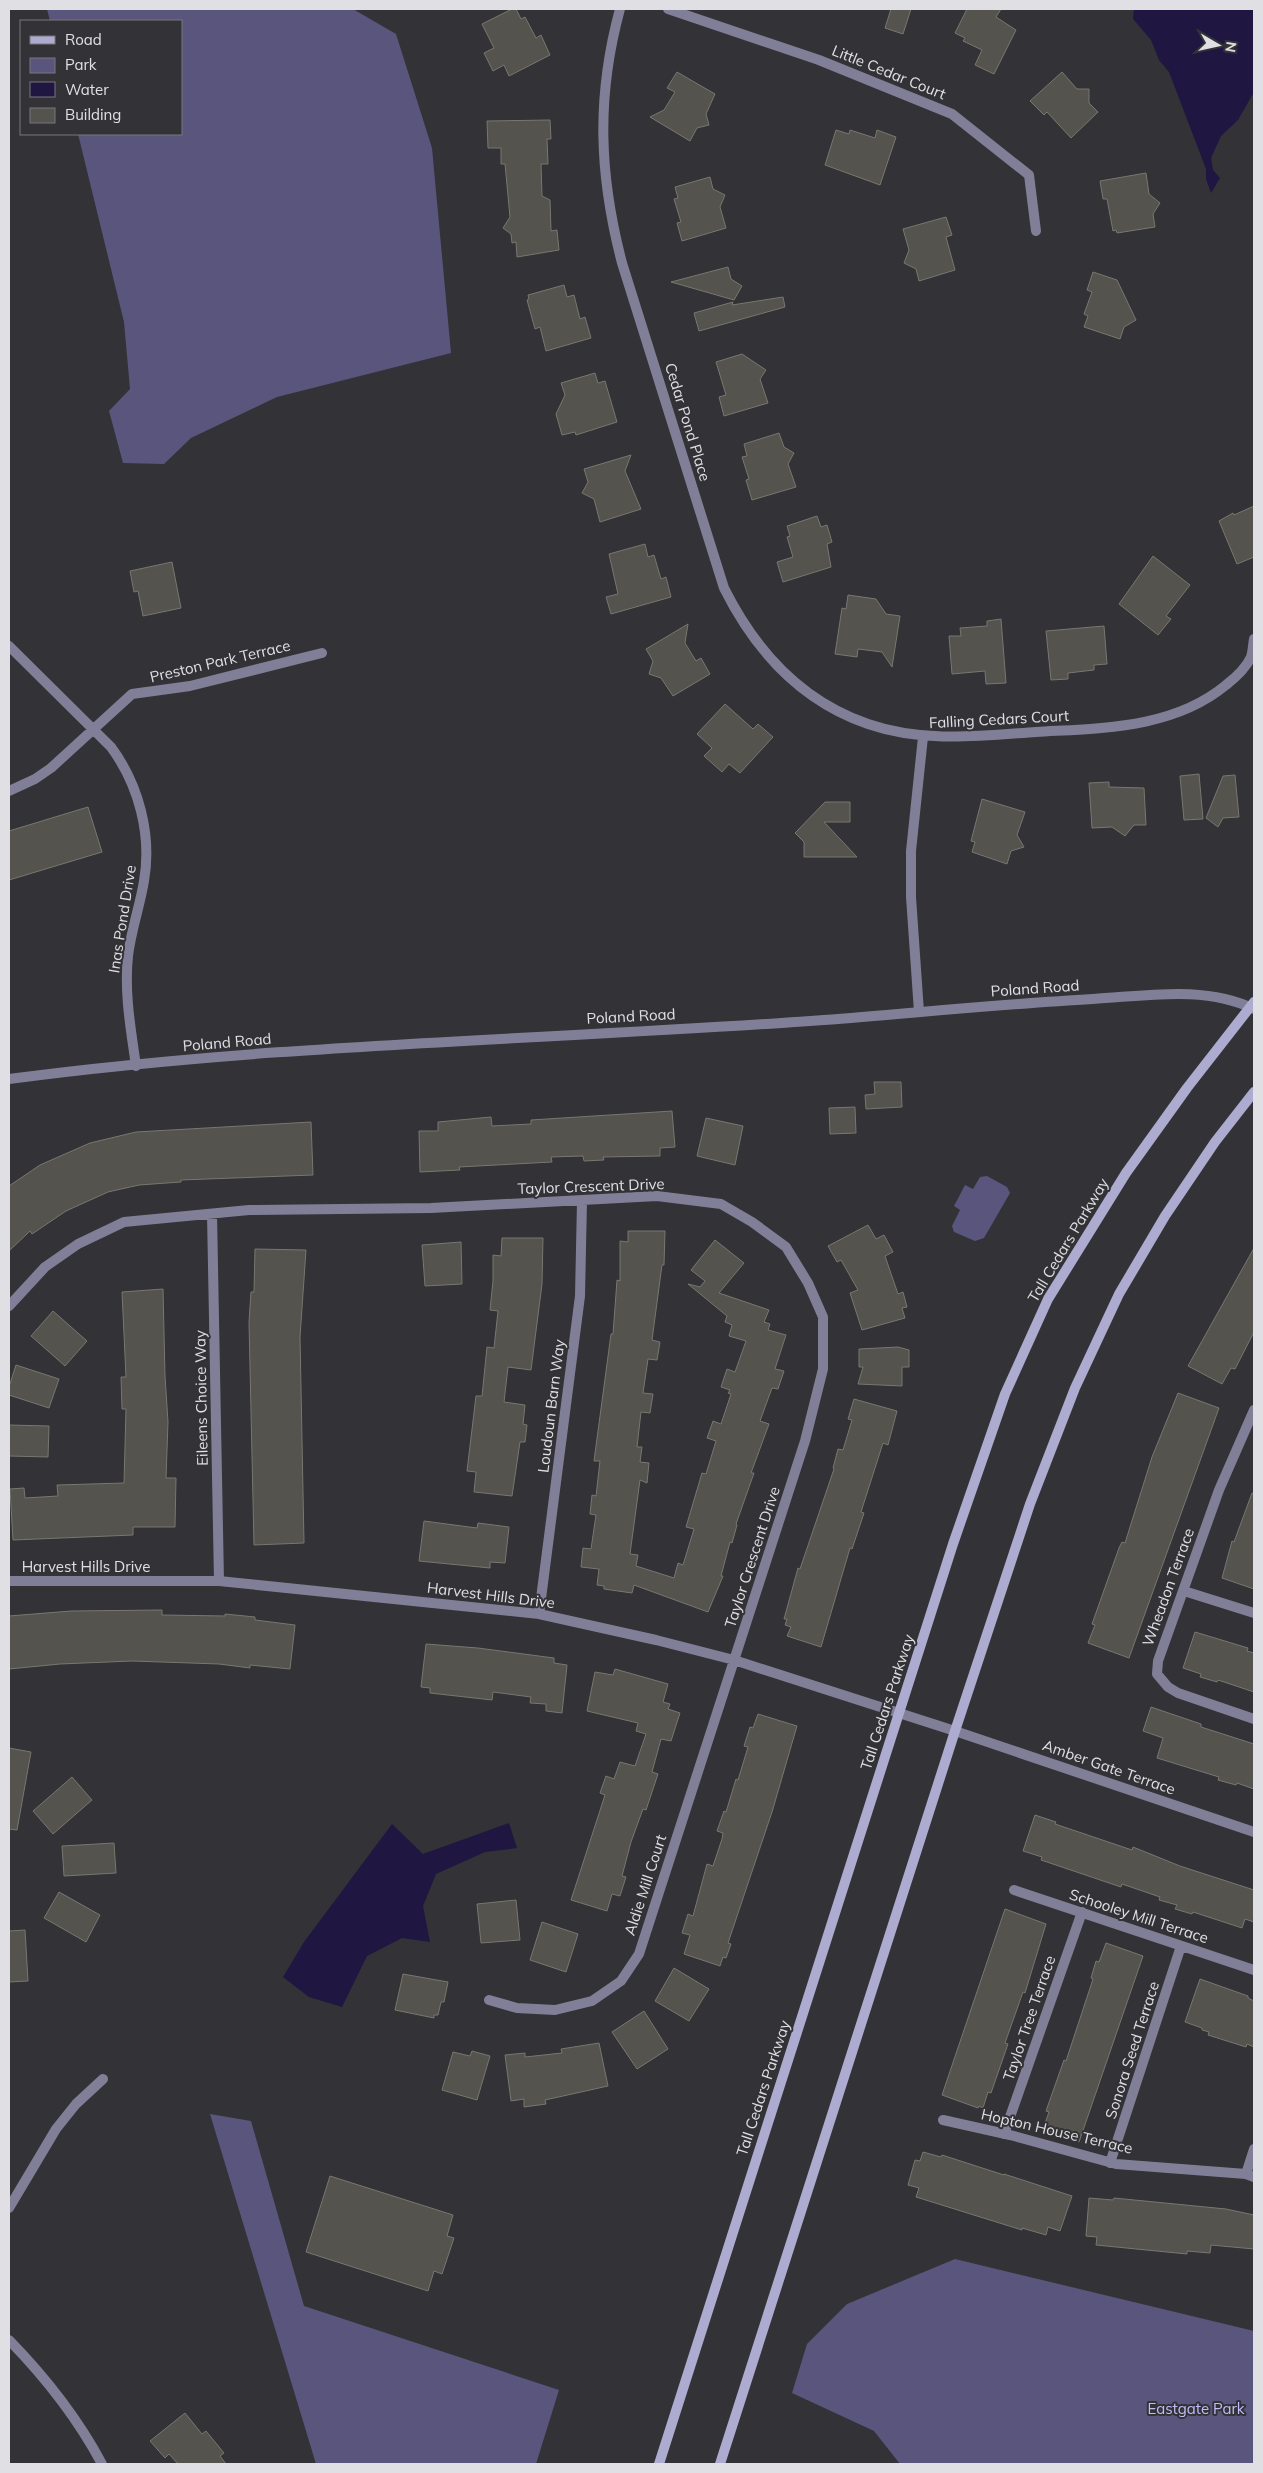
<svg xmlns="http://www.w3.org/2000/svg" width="1263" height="2473" font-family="Mulish,sans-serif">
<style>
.green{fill:#5a557d}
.water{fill:#1f1641}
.building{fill:#54534d;stroke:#787770}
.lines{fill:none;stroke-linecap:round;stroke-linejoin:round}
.minor{stroke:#817f97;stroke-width:10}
.tertiary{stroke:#817f97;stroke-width:10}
.secondary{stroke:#aeabd0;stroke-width:10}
.labels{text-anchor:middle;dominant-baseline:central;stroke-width:4;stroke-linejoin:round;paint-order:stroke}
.street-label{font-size:15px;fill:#e0dfe3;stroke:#323237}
.park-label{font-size:15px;fill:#c3bcfa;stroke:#323237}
</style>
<rect width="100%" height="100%" fill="#323237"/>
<path class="green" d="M 47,9 L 353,9 L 396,34 L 432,148 L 451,353 L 277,397 L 191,438 L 164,464 L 123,463 L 109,411 L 130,389 L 124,322 L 78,134 L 181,134 L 181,21 L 50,21 Z
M 987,1176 L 1007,1187 L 1010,1193 L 984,1238 L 975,1241 L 954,1232 L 952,1226 L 960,1210 L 954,1206 L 965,1185 L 973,1189 L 980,1177 Z
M 210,2114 L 251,2121 L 304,2306 L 559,2390 L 536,2464 L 316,2464 Z
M 955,2259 L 1254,2331 L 1254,2464 L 900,2464 L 874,2431 L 792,2393 L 807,2344 L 847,2304 Z"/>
<path class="water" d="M 1134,9 L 1254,9 L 1254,92 L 1238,120 L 1221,136 L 1211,158 L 1213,170 L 1220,178 L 1211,193 L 1206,179 L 1206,169 L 1169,72 L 1159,60 L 1151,40 L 1133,19 Z
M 509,1823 L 517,1848 L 485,1852 L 436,1874 L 423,1906 L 430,1942 L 402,1938 L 367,1956 L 342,2007 L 309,1997 L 283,1977 L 304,1942 L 392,1824 L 423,1854 Z"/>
<path class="building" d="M 512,9 L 516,9 L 521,19 L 525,17 L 536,38 L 541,35 L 550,55 L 509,76 L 504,65 L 493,71 L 484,53 L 494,48 L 482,24 Z
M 891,9 L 911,9 L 903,34 L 885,28 Z
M 967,9 L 1001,9 L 996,17 L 1016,30 L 994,74 L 975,65 L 982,50 L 963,41 L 965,38 L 955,33 Z
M 677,72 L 715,94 L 706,114 L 709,125 L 697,128 L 690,141 L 650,117 L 664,110 L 675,92 L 667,88 Z
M 1062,72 L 1077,89 L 1089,89 L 1089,103 L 1098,112 L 1071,138 L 1047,112 L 1044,115 L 1030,101 Z
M 550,120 L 551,139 L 547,139 L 548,164 L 541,164 L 542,196 L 550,200 L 551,231 L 557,230 L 559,250 L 517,257 L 516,242 L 512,243 L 511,234 L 503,228 L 510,217 L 505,164 L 501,164 L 501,148 L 488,148 L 487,121 Z
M 836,130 L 849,134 L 850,130 L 875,138 L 877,130 L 896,137 L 880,185 L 825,165 Z
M 1146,173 L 1149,194 L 1160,203 L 1153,214 L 1155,227 L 1117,233 L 1116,230 L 1113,231 L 1107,199 L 1103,199 L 1100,181 Z
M 710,177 L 713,189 L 725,195 L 720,207 L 726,228 L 682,241 L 677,223 L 681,222 L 674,199 L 678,198 L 675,187 Z
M 946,217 L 952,235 L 946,237 L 955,270 L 919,281 L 916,269 L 904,263 L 909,250 L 903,229 Z
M 728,267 L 731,279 L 742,286 L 734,300 L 671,282 Z
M 1093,272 L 1117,280 L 1136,320 L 1124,327 L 1120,339 L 1084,327 L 1088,316 L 1084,314 L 1092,292 L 1087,290 Z
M 564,285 L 567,297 L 574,295 L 580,319 L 585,317 L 591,338 L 546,351 L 540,327 L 535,329 L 527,300 L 529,299 L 528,295 Z
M 783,297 L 785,307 L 699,331 L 694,313 L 733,302 L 732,305 Z
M 742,354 L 766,370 L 760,379 L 768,403 L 724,416 L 719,397 L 726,395 L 716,362 Z
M 595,373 L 598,383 L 605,381 L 617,422 L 576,435 L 575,432 L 562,435 L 556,414 L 565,395 L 561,383 Z
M 779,433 L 784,447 L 794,453 L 788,464 L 796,487 L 752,500 L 746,480 L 749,479 L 742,457 L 747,456 L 744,444 Z
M 631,455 L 625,471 L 641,509 L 600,522 L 594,499 L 582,493 L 588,482 L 584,469 Z
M 1254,506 L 1254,557 L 1237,564 L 1219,521 L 1233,513 L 1234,515 Z
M 817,516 L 821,527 L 827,525 L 832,542 L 827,544 L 831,567 L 783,582 L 777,562 L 793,557 L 787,537 L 790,536 L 787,526 Z
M 645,544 L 648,557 L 654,555 L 661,579 L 666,577 L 671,597 L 611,614 L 606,597 L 618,594 L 609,554 Z
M 1153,556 L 1190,585 L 1166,616 L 1171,619 L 1158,635 L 1119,604 Z
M 172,562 L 181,608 L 143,616 L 138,591 L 134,592 L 130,571 Z
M 848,595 L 876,599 L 886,614 L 900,616 L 892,667 L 882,652 L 858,649 L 857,657 L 835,654 L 842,608 L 846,609 Z
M 1001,619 L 1006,683 L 986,684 L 985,671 L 952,674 L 949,636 L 961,636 L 960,628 L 987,626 L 987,621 Z
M 688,624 L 685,643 L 696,661 L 701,658 L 710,674 L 673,696 L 661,678 L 649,674 L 653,661 L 646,649 Z
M 1104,626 L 1107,664 L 1094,665 L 1094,670 L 1068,673 L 1068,679 L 1051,680 L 1046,631 Z
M 725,704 L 753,729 L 758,724 L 773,737 L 740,773 L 729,764 L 722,772 L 704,756 L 712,748 L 697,734 Z
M 1199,774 L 1203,819 L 1184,820 L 1180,776 Z
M 1235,775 L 1239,817 L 1223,818 L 1218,827 L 1206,818 L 1223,776 Z
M 1109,782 L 1109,787 L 1144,788 L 1146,825 L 1134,825 L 1125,836 L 1112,827 L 1092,828 L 1089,783 Z
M 982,799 L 1025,812 L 1017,835 L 1024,847 L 1011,851 L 1007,864 L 972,852 L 975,842 L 971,841 Z
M 825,802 L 850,802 L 850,822 L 824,822 L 857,857 L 804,857 L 804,842 L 795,833 Z
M 88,807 L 102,852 L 9,880 L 9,831 Z
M 874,1082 L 901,1082 L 902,1107 L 866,1109 L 865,1095 L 875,1094 Z
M 855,1107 L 856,1133 L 830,1134 L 829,1108 Z
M 672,1111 L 675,1147 L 660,1148 L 660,1156 L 603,1157 L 604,1160 L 584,1161 L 583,1156 L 551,1157 L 552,1162 L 459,1167 L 460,1170 L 420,1172 L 419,1131 L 438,1131 L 438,1122 L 491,1117 L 492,1126 L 531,1124 L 531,1120 Z
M 706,1118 L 743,1126 L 735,1165 L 697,1156 Z
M 311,1122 L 313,1175 L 181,1180 L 181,1182 L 139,1185 L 108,1192 L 66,1211 L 32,1234 L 30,1231 L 9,1251 L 9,1186 L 40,1165 L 90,1143 L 136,1132 Z
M 868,1225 L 876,1239 L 884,1235 L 893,1252 L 885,1256 L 898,1294 L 903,1292 L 907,1307 L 902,1308 L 905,1318 L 862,1330 L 850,1293 L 858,1290 L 841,1260 L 837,1262 L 828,1246 Z
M 628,1231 L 665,1231 L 664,1265 L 662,1265 L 652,1340 L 660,1342 L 657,1360 L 648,1359 L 643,1393 L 653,1394 L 650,1413 L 641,1412 L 637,1447 L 642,1447 L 640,1462 L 649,1463 L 647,1483 L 640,1480 L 630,1554 L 638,1555 L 636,1566 L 674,1578 L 678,1563 L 683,1565 L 694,1529 L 686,1527 L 702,1473 L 706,1474 L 716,1441 L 707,1438 L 713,1421 L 721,1424 L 731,1394 L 728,1393 L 730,1390 L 721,1387 L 727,1369 L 735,1372 L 746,1341 L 729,1336 L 732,1325 L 725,1322 L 727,1316 L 688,1284 L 700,1287 L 705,1281 L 691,1270 L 715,1240 L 744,1263 L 719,1293 L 769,1310 L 764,1322 L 770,1324 L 768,1330 L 786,1335 L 775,1369 L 784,1371 L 778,1389 L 772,1388 L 760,1421 L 769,1424 L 751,1473 L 754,1473 L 736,1524 L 737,1525 L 732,1543 L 730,1542 L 721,1576 L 723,1576 L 708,1612 L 634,1585 L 632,1593 L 604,1589 L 604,1586 L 597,1585 L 599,1569 L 581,1567 L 583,1548 L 591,1549 L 596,1515 L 590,1514 L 592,1495 L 596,1496 L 600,1461 L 594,1461 L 611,1334 L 613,1334 L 617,1280 L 620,1281 L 620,1241 L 628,1242 Z
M 502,1238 L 543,1238 L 542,1284 L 531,1370 L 508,1367 L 504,1402 L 525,1405 L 523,1424 L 527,1425 L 525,1442 L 520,1442 L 512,1496 L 474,1492 L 476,1472 L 467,1471 L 476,1396 L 482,1396 L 487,1347 L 494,1348 L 498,1311 L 490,1310 L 493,1281 L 493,1255 L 501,1256 Z
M 461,1242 L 462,1284 L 425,1286 L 422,1245 Z
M 1254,1248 L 1254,1332 L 1235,1369 L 1231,1368 L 1222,1384 L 1188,1366 Z
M 255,1249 L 306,1250 L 300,1337 L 304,1543 L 254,1545 L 249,1322 L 251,1292 L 254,1292 Z
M 163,1289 L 165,1376 L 168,1422 L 166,1478 L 176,1478 L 175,1527 L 133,1527 L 133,1535 L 13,1540 L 10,1489 L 24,1488 L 25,1498 L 58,1496 L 57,1485 L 124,1483 L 126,1409 L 122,1409 L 121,1377 L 126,1377 L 122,1292 Z
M 53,1311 L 87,1341 L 65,1366 L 31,1336 Z
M 898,1347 L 909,1350 L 909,1367 L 902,1367 L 902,1386 L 858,1384 L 863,1367 L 859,1367 L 859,1349 Z
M 16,1365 L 59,1379 L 49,1408 L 9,1395 L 9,1387 Z
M 1178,1393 L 1219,1408 L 1129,1658 L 1088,1643 L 1095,1625 L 1092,1624 L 1119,1548 L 1122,1542 L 1125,1543 L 1152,1457 Z
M 854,1399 L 897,1411 L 888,1445 L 883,1443 L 861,1512 L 864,1513 L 852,1549 L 850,1548 L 821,1647 L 787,1636 L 791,1627 L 785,1625 L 787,1619 L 784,1619 L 798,1568 L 800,1569 L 834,1469 L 833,1468 L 838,1449 L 843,1450 L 852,1420 L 848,1419 Z
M 9,1425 L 49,1426 L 48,1457 L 9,1456 Z
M 1252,1493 L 1254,1494 L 1254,1589 L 1222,1578 L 1232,1541 L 1234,1542 Z
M 424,1521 L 477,1528 L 478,1523 L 509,1527 L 505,1563 L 490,1562 L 490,1568 L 419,1561 Z
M 162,1610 L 162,1615 L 225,1616 L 225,1614 L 255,1617 L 255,1620 L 295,1625 L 290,1669 L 250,1665 L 250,1668 L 219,1664 L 132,1661 L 60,1664 L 9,1669 L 9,1616 L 71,1611 Z
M 1195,1632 L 1248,1648 L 1247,1651 L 1254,1653 L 1254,1692 L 1218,1680 L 1217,1682 L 1200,1677 L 1201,1674 L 1183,1668 Z
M 426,1644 L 478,1648 L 554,1658 L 554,1663 L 567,1665 L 562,1713 L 546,1711 L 546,1704 L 530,1703 L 531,1697 L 493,1692 L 492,1700 L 430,1693 L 430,1688 L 421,1687 Z
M 615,1669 L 668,1684 L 663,1702 L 670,1704 L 668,1709 L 680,1713 L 671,1741 L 661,1739 L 652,1772 L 658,1774 L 646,1810 L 643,1809 L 631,1842 L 622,1876 L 626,1877 L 620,1896 L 612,1894 L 607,1911 L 571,1900 L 605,1795 L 600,1793 L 606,1776 L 614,1779 L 620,1762 L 635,1766 L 646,1734 L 636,1731 L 638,1723 L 587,1711 L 595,1672 L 613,1675 Z
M 1151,1707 L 1201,1724 L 1201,1727 L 1254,1744 L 1254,1789 L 1237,1783 L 1236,1785 L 1218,1780 L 1219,1777 L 1157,1758 L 1163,1738 L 1143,1731 Z
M 758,1714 L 797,1726 L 772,1812 L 728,1943 L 731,1944 L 726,1958 L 723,1957 L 720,1966 L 684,1954 L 690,1935 L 682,1933 L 688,1914 L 693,1916 L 707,1864 L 713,1866 L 722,1839 L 723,1833 L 717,1831 L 724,1811 L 726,1812 L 736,1779 L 738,1780 L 748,1747 L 744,1746 L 750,1727 L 753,1728 Z
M 9,1748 L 31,1752 L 17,1830 L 9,1829 Z
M 72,1777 L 92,1800 L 53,1834 L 33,1811 Z
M 1035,1815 L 1056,1822 L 1055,1824 L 1132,1850 L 1133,1847 L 1180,1866 L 1254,1890 L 1254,1922 L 1245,1919 L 1242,1928 L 1193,1912 L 1192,1914 L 1175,1909 L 1177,1905 L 1159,1900 L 1160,1897 L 1122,1884 L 1121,1887 L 1041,1860 L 1042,1857 L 1023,1851 Z
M 114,1843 L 116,1873 L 64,1876 L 62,1846 Z
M 59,1892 L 100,1915 L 86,1942 L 44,1918 Z
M 516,1900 L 520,1940 L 481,1943 L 477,1904 Z
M 1005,1909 L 1046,1924 L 1025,1993 L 1023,1992 L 1005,2043 L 1008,2044 L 991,2093 L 988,2092 L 983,2108 L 979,2106 L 978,2108 L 942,2095 Z
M 542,1922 L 578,1934 L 566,1972 L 530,1960 Z
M 25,1930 L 28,1981 L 9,1982 L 9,1931 Z
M 1106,1943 L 1143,1956 L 1079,2142 L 1043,2129 L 1049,2112 L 1046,2111 L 1064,2060 L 1066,2061 L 1093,1979 L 1091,1978 L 1096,1961 L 1099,1962 Z
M 674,1968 L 709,1989 L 689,2021 L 655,2001 Z
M 403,1974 L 448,1982 L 444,2002 L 441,2002 L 438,2015 L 434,2015 L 434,2018 L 395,2010 Z
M 1200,1979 L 1248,1996 L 1248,1998 L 1254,2001 L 1254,2047 L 1247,2044 L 1246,2047 L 1208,2035 L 1209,2032 L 1202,2030 L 1202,2028 L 1185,2022 Z
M 644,2011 L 668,2049 L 637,2069 L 612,2032 Z
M 599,2043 L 608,2086 L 545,2100 L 546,2104 L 524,2107 L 524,2099 L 511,2101 L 505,2055 L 525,2053 L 525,2057 L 562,2053 L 561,2049 Z
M 472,2051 L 490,2056 L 477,2100 L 442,2090 L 453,2052 L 470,2056 Z
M 923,2152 L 941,2157 L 942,2155 L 1004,2175 L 1004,2174 L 1072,2196 L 1060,2231 L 1048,2227 L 1046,2235 L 1022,2228 L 1022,2230 L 916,2197 L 919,2188 L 908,2185 L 915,2160 L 920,2161 Z
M 330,2176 L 453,2215 L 447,2236 L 454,2238 L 442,2274 L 434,2271 L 428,2291 L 306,2252 Z
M 1089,2198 L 1113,2200 L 1114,2198 L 1226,2209 L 1254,2215 L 1254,2249 L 1211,2245 L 1210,2253 L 1187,2251 L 1187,2254 L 1096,2245 L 1097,2237 L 1086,2236 Z
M 185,2413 L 202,2434 L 206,2431 L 224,2453 L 220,2456 L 226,2464 L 178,2464 L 169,2454 L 165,2458 L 150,2441 Z"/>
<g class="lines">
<path class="minor" d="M 620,9 C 596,97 599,175 622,263 L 724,588 C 755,650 801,701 868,724 C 923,743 979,736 1036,732 C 1101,728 1173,729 1226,685 C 1235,678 1246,668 1251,657 C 1253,651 1253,644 1254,639
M 668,9 L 819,60 L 952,114 L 1029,175 L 1036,231
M 9,646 L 111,747 C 139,785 152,835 144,881 C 140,906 131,930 128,956 C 124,993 131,1030 136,1066
M 9,791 L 35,779 L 51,768 L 132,694 L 190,686 L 322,653
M 919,1012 L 911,897 L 911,851 L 923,737
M 212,1214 L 219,1581
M 9,1306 L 45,1267 L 78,1244 L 124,1222 L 249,1210 L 431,1208 L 657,1196 L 721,1204 L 752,1222 L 786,1247 L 808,1283 L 823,1317 L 823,1369 L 805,1441 L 639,1954 L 621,1981 L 592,2001 L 555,2010 L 517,2008 L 489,2000
M 1254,1410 L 1219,1490 L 1158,1661 L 1157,1674 L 1168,1687 L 1178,1693 L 1254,1719
M 9,1581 L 219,1581 L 539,1614 L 656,1640 L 734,1660 L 955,1731 L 1254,1832
M 1184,1591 L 1254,1613
M 539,1614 L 580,1296 L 582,1201
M 1014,1890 L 1254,1970
M 943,2120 L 1010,2135 L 1116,2164 L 1246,2174 L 1254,2177
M 1004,2134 L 1082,1912
M 1110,2163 L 1181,1946
M 1246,2174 L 1254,2149
M 9,2208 L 56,2129 L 76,2104 L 103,2079
M 9,2340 C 46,2378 77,2417 102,2464"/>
<path class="tertiary" d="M 9,1079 C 279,1043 552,1040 824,1020 C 914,1013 1003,1004 1093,999 C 1146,996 1205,985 1254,1009"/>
<path class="secondary" d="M 659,2464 L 953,1544 L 1005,1394 L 1048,1299 L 1126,1173 L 1187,1088 L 1254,1002
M 720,2464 L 955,1731 L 1030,1504 L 1075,1388 L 1119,1294 L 1165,1216 L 1215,1142 L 1254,1092"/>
</g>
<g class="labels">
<g class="street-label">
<text transform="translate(889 72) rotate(22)">Little Cedar Court</text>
<text transform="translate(688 422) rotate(73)">Cedar Pond Place</text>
<text transform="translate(220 661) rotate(-13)">Preston Park Terrace</text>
<text transform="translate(999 719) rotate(-3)">Falling Cedars Court</text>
<text transform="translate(122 919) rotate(-81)">Inas Pond Drive</text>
<text transform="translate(1035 988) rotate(-4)">Poland Road</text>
<text transform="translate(631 1016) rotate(-3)">Poland Road</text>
<text transform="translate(227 1042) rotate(-5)">Poland Road</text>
<text transform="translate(591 1186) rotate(-2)">Taylor Crescent Drive</text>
<text transform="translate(1068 1240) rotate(-59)">Tall Cedars Parkway</text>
<text transform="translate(201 1398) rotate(-91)">Eileens Choice Way</text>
<text transform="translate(551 1406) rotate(-83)">Loudoun Barn Way</text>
<text transform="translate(752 1557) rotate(-72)">Taylor Crescent Drive</text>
<text x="86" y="1566">Harvest Hills Drive</text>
<text transform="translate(1168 1587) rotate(-70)">Wheadon Terrace</text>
<text transform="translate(491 1595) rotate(7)">Harvest Hills Drive</text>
<text transform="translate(887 1702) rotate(-72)">Tall Cedars Parkway</text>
<text transform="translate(1109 1767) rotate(19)">Amber Gate Terrace</text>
<text transform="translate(645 1885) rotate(-72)">Aldie Mill Court</text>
<text transform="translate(1139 1916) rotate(18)">Schooley Mill Terrace</text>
<text transform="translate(1029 2018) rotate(-71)">Taylor Tree Terrace</text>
<text transform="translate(1132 2050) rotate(-72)">Sonora Seed Terrace</text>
<text transform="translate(763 2088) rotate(-72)">Tall Cedars Parkway</text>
<text transform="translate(1057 2131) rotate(13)">Hopton House Terrace</text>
</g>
<g class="park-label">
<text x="1196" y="2408">Eastgate Park</text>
</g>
</g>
<rect width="1263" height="2473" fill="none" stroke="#e0dfe3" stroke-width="20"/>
<rect x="20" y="20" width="162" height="115" fill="#323237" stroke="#78777c"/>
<rect x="30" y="36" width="25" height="8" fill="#aeabd0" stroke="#78777c"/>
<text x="65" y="45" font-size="15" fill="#e0dfe3">Road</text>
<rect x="30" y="58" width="25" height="15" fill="#5a557d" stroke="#78777c"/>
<text x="65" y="70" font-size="15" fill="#e0dfe3">Park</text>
<rect x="30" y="82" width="25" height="15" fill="#1f1641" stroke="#78777c"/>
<text x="65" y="95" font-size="15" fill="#e0dfe3">Water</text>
<rect x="30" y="108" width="25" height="15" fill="#54534d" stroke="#78777c"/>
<text x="65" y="120" font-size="15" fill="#e0dfe3">Building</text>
<g transform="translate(1218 45) rotate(99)" stroke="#323237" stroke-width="4" paint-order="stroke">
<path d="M0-4L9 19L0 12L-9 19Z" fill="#e0dfe3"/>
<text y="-8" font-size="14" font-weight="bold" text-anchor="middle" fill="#e0dfe3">N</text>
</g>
</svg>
